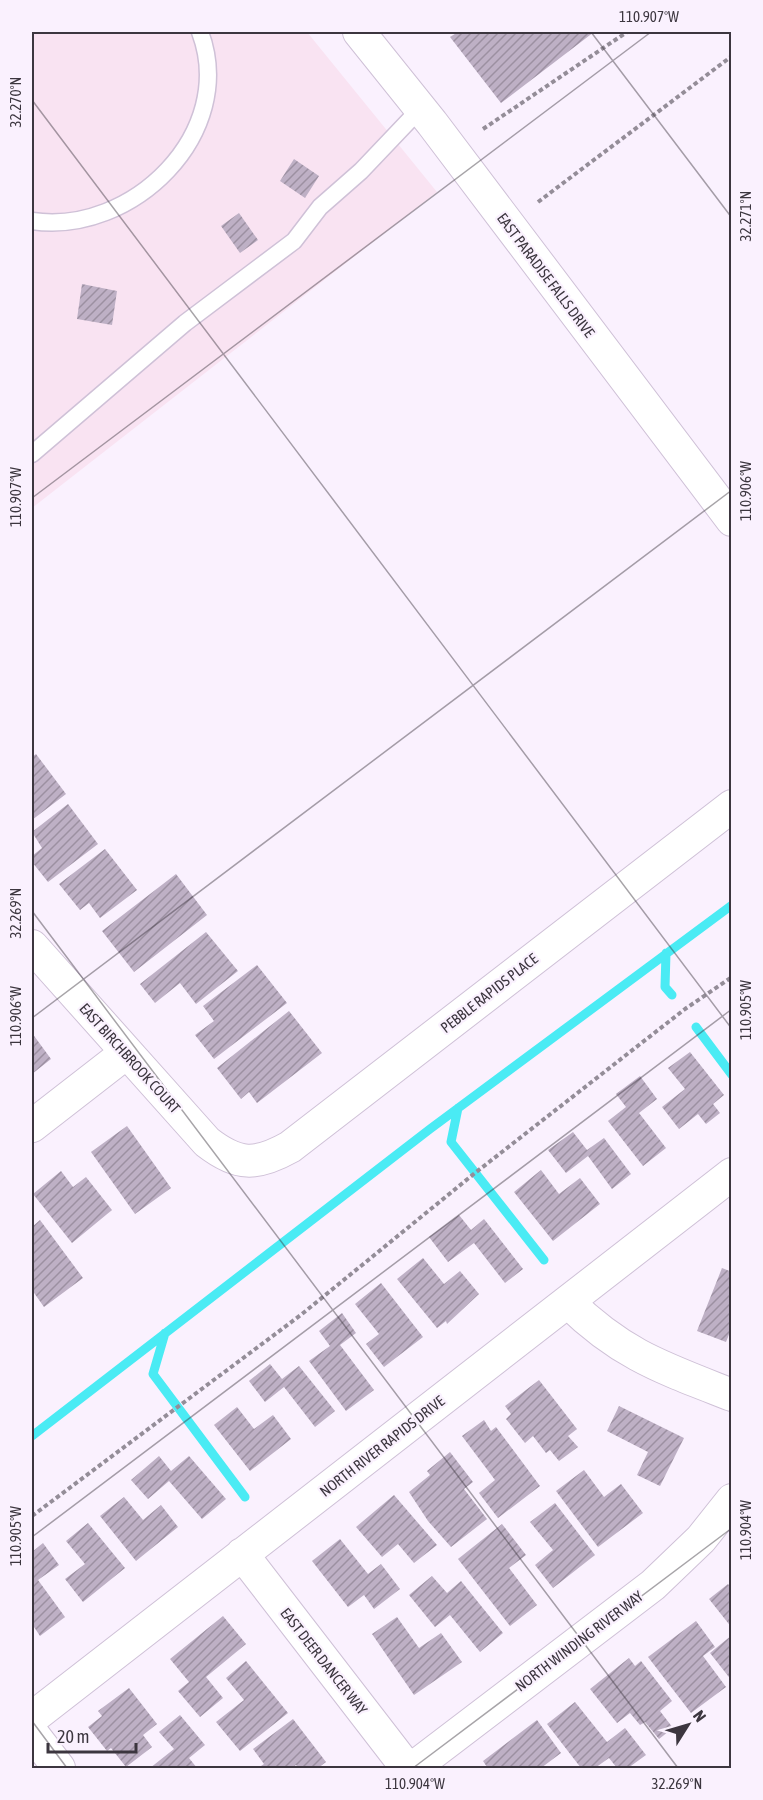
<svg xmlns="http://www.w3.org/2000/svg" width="763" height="1800" font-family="'Asap Condensed',sans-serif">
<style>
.education{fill:#f9e3f2}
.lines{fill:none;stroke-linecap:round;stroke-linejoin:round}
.stream{stroke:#4aebf4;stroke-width:9}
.building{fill:url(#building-hatch)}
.lane-casing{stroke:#cfc1d7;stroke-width:19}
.street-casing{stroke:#cfc1d7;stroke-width:34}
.path{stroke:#948d98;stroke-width:4;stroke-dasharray:4.5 3;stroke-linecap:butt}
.lane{stroke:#fff;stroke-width:16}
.street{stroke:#fff;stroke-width:32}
.ticks{fill:none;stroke:#3c363f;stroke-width:1.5;stroke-opacity:0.45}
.labels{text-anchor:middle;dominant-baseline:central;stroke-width:4.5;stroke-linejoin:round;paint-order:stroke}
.street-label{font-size:15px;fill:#3c363f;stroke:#faf1fe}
.neatline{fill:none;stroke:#3c363f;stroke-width:2}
.ticks-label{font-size:15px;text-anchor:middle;fill:#3c363f}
</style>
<defs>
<pattern id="building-hatch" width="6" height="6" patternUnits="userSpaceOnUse" patternTransform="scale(1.5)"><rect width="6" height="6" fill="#beb0c5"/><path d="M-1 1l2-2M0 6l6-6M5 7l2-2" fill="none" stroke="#9c90a1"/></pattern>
</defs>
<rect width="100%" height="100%" fill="#faf1fe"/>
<path class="education" d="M 32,32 L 307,32 L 437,192 L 32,508 Z"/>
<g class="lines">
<path class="stream" d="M 666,953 L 665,987 L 672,995
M 696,1027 L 732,1075
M 458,1108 L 451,1142 L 544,1260
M 165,1333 L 153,1374 L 245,1497
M 32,1436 L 430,1129 L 732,905"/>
</g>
<path class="building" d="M 458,32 L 594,32 L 501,103 L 450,37 Z
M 294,159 L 319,176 L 305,198 L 280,181 Z
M 239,213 L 258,240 L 240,253 L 221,226 Z
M 82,284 L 117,291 L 112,325 L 77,319 Z
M 36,754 L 66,794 L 32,820 L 32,757 Z
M 68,804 L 98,844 L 48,882 L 32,862 L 32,856 L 42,848 L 32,832 Z
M 105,849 L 137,890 L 100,918 L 89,903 L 80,910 L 59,884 Z
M 176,874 L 207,915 L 134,972 L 102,931 Z
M 206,932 L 238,971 L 196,1004 L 180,983 L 155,1003 L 140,984 Z
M 257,965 L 287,1003 L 214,1059 L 195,1035 L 214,1021 L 203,1006 Z
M 289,1011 L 322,1053 L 257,1103 L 249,1092 L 241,1099 L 217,1068 Z
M 32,1033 L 51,1059 L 32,1074 Z
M 690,1052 L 724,1095 L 713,1104 L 720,1113 L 706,1124 L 698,1114 L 679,1129 L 662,1107 L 685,1089 L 668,1068 Z
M 640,1076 L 657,1099 L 639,1113 L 666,1148 L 643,1166 L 608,1121 L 626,1107 L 616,1094 Z
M 127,1126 L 171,1188 L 135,1214 L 91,1152 Z
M 573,1132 L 587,1150 L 604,1138 L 631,1174 L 612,1189 L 588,1156 L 566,1173 L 548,1150 Z
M 541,1170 L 559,1194 L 580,1178 L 600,1204 L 553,1241 L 514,1192 Z
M 61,1171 L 73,1187 L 86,1177 L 112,1210 L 72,1243 L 33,1194 Z
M 459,1215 L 471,1230 L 484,1219 L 523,1269 L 505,1283 L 474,1243 L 448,1262 L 429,1237 Z
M 40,1220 L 83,1278 L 44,1307 L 32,1290 L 32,1227 Z
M 423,1258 L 444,1284 L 460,1271 L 479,1294 L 447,1324 L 446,1321 L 437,1328 L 397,1279 Z
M 722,1268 L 732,1272 L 732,1327 L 726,1342 L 697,1331 Z
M 381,1283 L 423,1337 L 384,1367 L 366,1344 L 379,1334 L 355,1304 Z
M 342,1313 L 356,1333 L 340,1345 L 374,1390 L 346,1411 L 309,1361 L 330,1346 L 319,1331 Z
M 270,1364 L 282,1379 L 299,1366 L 335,1411 L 315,1427 L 284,1387 L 265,1402 L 249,1381 Z
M 539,1380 L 577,1429 L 568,1436 L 578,1447 L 559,1461 L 550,1450 L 546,1453 L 533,1436 L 525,1443 L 506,1419 L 511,1414 L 505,1406 Z
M 619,1406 L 684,1438 L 660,1486 L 637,1475 L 648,1452 L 607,1431 Z
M 237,1407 L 254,1429 L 273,1415 L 291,1439 L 250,1471 L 214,1425 Z
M 484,1420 L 491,1431 L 496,1427 L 540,1486 L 498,1518 L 479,1493 L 495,1480 L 462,1436 Z
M 450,1452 L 473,1482 L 464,1489 L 487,1519 L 451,1547 L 428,1521 L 409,1492 L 430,1475 L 427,1471 Z
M 159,1456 L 171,1471 L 189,1456 L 226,1499 L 202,1519 L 169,1481 L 148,1499 L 131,1480 Z
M 584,1470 L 604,1497 L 621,1484 L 643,1513 L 598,1547 L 556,1491 Z
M 394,1495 L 437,1545 L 414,1563 L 398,1544 L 382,1557 L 356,1527 Z
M 124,1497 L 143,1520 L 161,1505 L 178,1527 L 136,1561 L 100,1516 Z
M 555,1503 L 595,1555 L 553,1588 L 535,1565 L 553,1550 L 530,1522 Z
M 88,1523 L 125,1568 L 83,1602 L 65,1579 L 85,1564 L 66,1541 Z
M 502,1524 L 526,1555 L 509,1568 L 537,1605 L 510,1626 L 458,1559 Z
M 340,1539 L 368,1574 L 381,1564 L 400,1589 L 374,1609 L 364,1595 L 348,1607 L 312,1561 Z
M 43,1543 L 59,1565 L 38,1580 L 65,1617 L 40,1636 L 32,1624 L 32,1552 Z
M 432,1576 L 447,1593 L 461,1581 L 503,1633 L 480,1652 L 450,1615 L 435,1627 L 409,1595 Z
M 728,1584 L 732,1589 L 732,1628 L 709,1599 Z
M 223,1616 L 246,1644 L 206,1677 L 223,1698 L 200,1717 L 178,1691 L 189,1682 L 170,1659 Z
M 397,1617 L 419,1648 L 441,1633 L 462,1662 L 414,1695 L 372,1634 Z
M 696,1621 L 715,1647 L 703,1656 L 726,1687 L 691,1713 L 648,1657 Z
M 732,1635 L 732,1681 L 710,1653 Z
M 629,1658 L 635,1666 L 641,1661 L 672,1701 L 660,1711 L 673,1728 L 659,1739 L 645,1722 L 640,1725 L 630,1713 L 617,1723 L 590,1689 Z
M 246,1661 L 288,1713 L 240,1751 L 216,1722 L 244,1700 L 226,1678 Z
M 129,1688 L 157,1724 L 143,1735 L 152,1747 L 126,1767 L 111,1748 L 107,1751 L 88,1727 L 102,1716 L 98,1711 Z
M 575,1702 L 607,1742 L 625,1728 L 646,1755 L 628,1768 L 617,1768 L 609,1758 L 595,1768 L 581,1768 L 547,1724 Z
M 180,1715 L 205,1745 L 189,1758 L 197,1768 L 150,1768 L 174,1749 L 159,1732 Z
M 293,1719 L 326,1762 L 318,1768 L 299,1768 L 296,1765 L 291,1768 L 258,1768 L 264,1764 L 253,1749 Z
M 537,1720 L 561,1753 L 541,1768 L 485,1768 L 487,1767 L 483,1761 Z"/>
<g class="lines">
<g class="lane-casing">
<path id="lane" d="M 32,221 C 132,236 238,133 200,32
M 32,454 L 185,323 L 294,241 L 320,207 L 361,171 L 420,109"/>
</g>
<g class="street-casing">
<path id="street" d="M 359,32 L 432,123 L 732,520
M 32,946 L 207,1142 C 238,1166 256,1166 290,1147 L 732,806
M 32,1126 L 126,1053
M 568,1302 C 622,1355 663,1368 732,1395
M 242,1554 L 407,1768
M 32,1718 L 732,1174
M 32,1733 L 59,1768
M 413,1768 L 653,1585 L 701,1539 L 732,1500"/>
</g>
<path class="path" d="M 483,129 L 627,32
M 538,202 L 732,56
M 32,1516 L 302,1314 L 475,1173 L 685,1009 L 732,977"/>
<use href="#lane" class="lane"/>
<use href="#street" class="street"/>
</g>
<path class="ticks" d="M 591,32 L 732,218M 32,100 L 732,1029M 32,498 L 651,32M 32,911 L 678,1768M 32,1018 L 732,490M 32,1537 L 732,1009M 32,1721 L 67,1768M 413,1768 L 732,1528"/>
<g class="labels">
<g class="street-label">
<text transform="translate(546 275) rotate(53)">EAST PARADISE FALLS DRIVE</text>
<text transform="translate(489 993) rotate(-38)">PEBBLE RAPIDS PLACE</text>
<text transform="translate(130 1058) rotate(48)">EAST BIRCHBROOK COURT</text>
<text transform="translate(382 1446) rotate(-38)">NORTH RIVER RAPIDS DRIVE</text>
<text transform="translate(579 1641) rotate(-37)">NORTH WINDING RIVER WAY</text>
<text transform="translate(324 1661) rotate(52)">EAST DEER DANCER WAY</text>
</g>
</g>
<rect width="763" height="1800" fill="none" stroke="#faf1fe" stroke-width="66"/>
<g transform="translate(688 1725) rotate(53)" stroke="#faf1fe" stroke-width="4.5" paint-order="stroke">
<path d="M0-4.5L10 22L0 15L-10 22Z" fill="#3c363f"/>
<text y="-9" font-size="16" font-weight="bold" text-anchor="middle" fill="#3c363f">N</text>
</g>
<path d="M48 1743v9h88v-9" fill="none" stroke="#3c363f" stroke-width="3"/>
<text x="57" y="1743" font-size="18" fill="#3c363f" stroke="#faf1fe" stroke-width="4.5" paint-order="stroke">20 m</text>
<rect x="33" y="33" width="697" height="1734" class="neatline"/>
<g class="ticks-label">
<text x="649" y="22">110.907°W</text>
<text transform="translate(16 102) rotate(-90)" y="5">32.270°N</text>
<text transform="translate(746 216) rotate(-90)" y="5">32.271°N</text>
<text transform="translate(746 491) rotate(-90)" y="5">110.906°W</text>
<text transform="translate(16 497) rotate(-90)" y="5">110.907°W</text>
<text transform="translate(16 913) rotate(-90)" y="5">32.269°N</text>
<text transform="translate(746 1010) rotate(-90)" y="5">110.905°W</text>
<text transform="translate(16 1016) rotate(-90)" y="5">110.906°W</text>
<text transform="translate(746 1530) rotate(-90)" y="5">110.904°W</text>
<text transform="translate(16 1536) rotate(-90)" y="5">110.905°W</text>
<text x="415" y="1789">110.904°W</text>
<text x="677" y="1789">32.269°N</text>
</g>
</svg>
